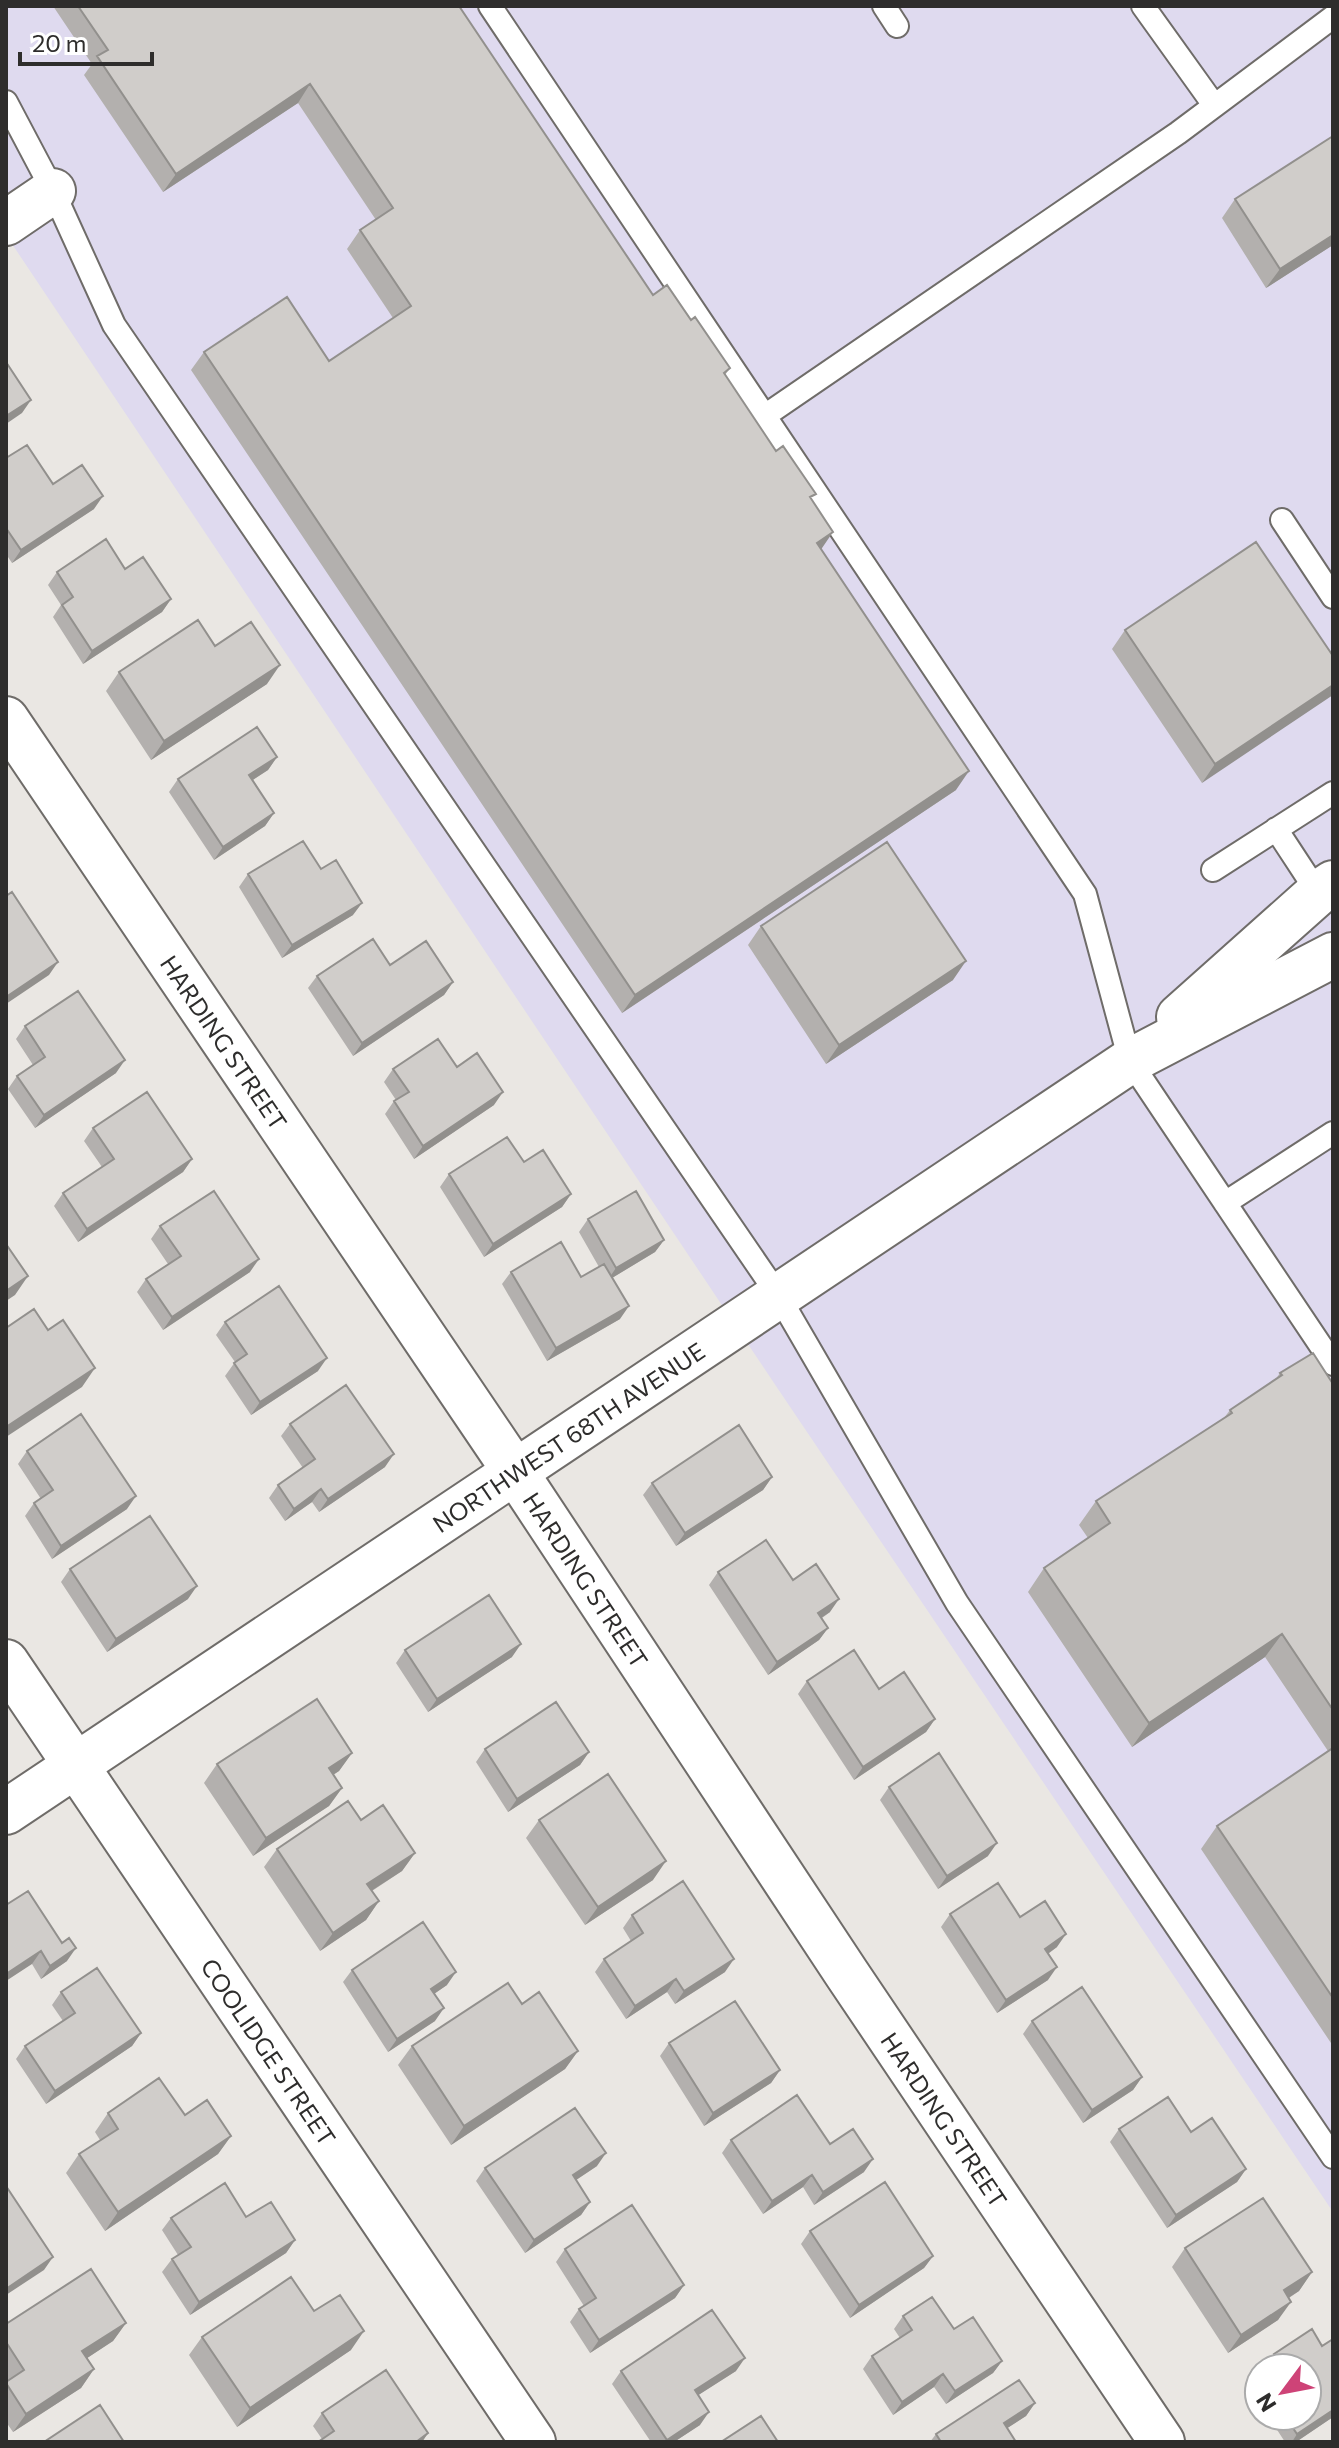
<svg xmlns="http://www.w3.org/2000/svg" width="1339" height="2448" font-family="Commissioner,sans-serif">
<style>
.commercial{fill:#dfdaef}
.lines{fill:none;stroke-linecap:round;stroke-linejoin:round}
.service-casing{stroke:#6f6c69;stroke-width:26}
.minor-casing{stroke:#6f6c69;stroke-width:48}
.tertiary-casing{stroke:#6f6c69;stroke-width:48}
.service{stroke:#fff;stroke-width:22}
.minor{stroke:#fff;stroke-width:44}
.tertiary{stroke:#fff;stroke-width:44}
.wall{fill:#b3b0ae}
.shaded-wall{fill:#92908d}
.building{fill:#d0cdca;stroke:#92908d;stroke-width:2}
.labels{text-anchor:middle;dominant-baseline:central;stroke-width:6;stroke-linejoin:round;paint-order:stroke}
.street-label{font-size:24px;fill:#2e2d2c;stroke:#fff}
</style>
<rect width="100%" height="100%" fill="#eae7e3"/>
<path class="commercial" d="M 6,6 L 1333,6 L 1333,2212 L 776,1386 L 6,235 Z"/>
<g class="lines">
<g class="service-casing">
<path id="service" d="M 490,6 L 1085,894 L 1130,1061 L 1333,1364
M 884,6 L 897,26
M 1143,6 L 1214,105
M 6,102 L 53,191 L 114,325 L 778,1295 L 957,1603 L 1333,2157
M 766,415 L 1178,133 L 1333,17
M 1282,520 L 1333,597
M 1276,829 L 1318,893
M 1213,870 L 1333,793
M 1225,1203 L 1333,1133"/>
</g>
<g class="minor-casing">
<g id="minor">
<path d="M 6,223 L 53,191"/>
<path id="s1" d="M 6,719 L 514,1470 L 847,1974 L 1162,2442"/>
<path id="s2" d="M 6,1662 L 533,2442"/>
</g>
</g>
<g class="tertiary-casing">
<g id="tertiary">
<path d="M 1179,1017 L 1318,893 L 1333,883"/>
<path id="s3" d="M 6,1812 L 1130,1061 L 1333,955"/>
</g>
</g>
<use href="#service" class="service"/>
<use href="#minor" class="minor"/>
<use href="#tertiary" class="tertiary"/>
</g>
<path class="wall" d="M 53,6 L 459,6 L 653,295 L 691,320 L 730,368 L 725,375 L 776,451 L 811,499 L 821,550 L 956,790 L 622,1013 L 191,370 L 204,352 L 329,361 L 393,318 L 347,249 L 360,230 L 376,220 L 298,103 L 163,192 L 84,75 L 92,64 Z
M 1235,199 L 1333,245 L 1266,288 L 1222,218 Z
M 6,458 L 53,484 L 94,509 L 12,563 L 6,554 Z
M 125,569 L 171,599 L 162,612 L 83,664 L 53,617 L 61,605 L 48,585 L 57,572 Z
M 1125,630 L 1333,656 L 1202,783 L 1112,649 Z
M 215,646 L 267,684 L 151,760 L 106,691 L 119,672 Z
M 277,757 L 268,770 L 253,780 L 274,813 L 265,826 L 214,860 L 169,792 L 178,779 Z
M 321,869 L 353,915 L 282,958 L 239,887 L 248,874 Z
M 761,926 L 953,980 L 826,1064 L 748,945 Z
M 390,965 L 453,982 L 444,995 L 353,1056 L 308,988 L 317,976 Z
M 25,1026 L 116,1073 L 35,1128 L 8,1089 L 17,1076 L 33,1065 L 16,1039 Z
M 457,1067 L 494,1105 L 414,1159 L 385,1114 L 394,1101 L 396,1100 L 384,1082 L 393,1069 Z
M 93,1128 L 192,1159 L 183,1172 L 78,1242 L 54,1206 L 63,1193 L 102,1167 L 84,1141 Z
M 524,1162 L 571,1194 L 562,1207 L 484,1257 L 440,1187 L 449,1174 Z
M 588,1219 L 664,1240 L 655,1252 L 612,1278 L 620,1319 L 547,1361 L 502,1284 L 511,1272 L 581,1277 L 599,1267 L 579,1232 Z
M 160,1226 L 250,1272 L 163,1330 L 137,1292 L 146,1279 L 168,1264 L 151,1239 Z
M 225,1322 L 318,1371 L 251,1415 L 225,1376 L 235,1362 L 216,1335 Z
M 1280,1373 L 1333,1384 L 1333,2046 L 1201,1849 L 1217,1826 L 1328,1751 L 1265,1657 L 1132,1747 L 1028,1592 L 1044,1568 L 1088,1538 L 1079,1525 L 1096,1501 L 1224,1418 L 1230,1410 L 1275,1380 Z
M 290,1424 L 385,1467 L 319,1512 L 312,1502 L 285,1521 L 269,1498 L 278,1485 L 303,1468 L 281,1436 Z
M 27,1451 L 127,1509 L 52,1559 L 25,1516 L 34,1503 L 41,1499 L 18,1464 Z
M 772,1477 L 763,1490 L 676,1546 L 643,1495 L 652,1483 Z
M 70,1569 L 188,1599 L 107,1652 L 61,1582 Z
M 718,1572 L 830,1612 L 822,1618 L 828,1628 L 819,1640 L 768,1675 L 709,1585 Z
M 405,1650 L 512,1657 L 428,1712 L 396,1663 Z
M 807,1681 L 879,1689 L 935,1719 L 926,1732 L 854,1780 L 798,1694 Z
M 485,1749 L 589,1752 L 580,1765 L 508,1812 L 476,1762 Z
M 352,1753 L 339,1771 L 333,1775 L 342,1788 L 329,1806 L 253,1856 L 204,1783 L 217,1764 Z
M 889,1787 L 988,1856 L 938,1889 L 880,1800 Z
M 361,1820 L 415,1853 L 402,1871 L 372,1891 L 379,1901 L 366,1920 L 320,1951 L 264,1867 L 277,1849 Z
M 539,1820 L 653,1880 L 585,1925 L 526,1838 Z
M 6,1905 L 67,1961 L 41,1979 L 32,1964 Z
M 950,1914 L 1020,1917 L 1057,1947 L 1048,1954 L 1048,1980 L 997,2013 L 941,1927 Z
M 632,1915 L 725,1972 L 675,2004 L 667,1992 L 626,2019 L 595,1972 L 604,1959 L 631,1941 L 623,1928 Z
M 352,1970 L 447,1985 L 434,1994 L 435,2021 L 388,2052 L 343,1982 Z
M 61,1992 L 141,2033 L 132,2046 L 46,2104 L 16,2059 L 25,2046 L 63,2021 L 52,2005 Z
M 522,2004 L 578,2051 L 565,2069 L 451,2145 L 398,2065 L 412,2046 Z
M 1032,2021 L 1142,2077 L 1133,2090 L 1083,2123 L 1023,2034 Z
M 669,2043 L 780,2070 L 771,2083 L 704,2126 L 660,2056 Z
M 108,2113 L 231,2136 L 218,2154 L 105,2231 L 66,2173 L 79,2154 L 100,2140 L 95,2132 Z
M 1119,2129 L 1191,2132 L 1246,2169 L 1237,2182 L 1167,2228 L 1110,2142 Z
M 731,2140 L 830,2144 L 864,2172 L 814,2205 L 803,2187 L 763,2214 L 722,2153 Z
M 597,2166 L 576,2180 L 590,2202 L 581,2215 L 525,2253 L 476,2181 L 485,2168 Z
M 246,2217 L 295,2240 L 286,2253 L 190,2315 L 162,2272 L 172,2259 L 178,2255 L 162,2230 L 171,2218 Z
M 810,2231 L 933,2256 L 924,2268 L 850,2318 L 801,2244 Z
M 1185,2248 L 1312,2272 L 1299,2291 L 1289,2298 L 1278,2320 L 1228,2353 L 1172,2267 Z
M 565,2249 L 684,2285 L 675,2298 L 590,2353 L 570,2322 L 579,2309 L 584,2306 L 556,2262 Z
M 314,2311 L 351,2350 L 237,2427 L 189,2355 L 202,2337 Z
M 903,2316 L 954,2329 L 1002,2361 L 993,2373 L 946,2404 L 934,2387 L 893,2415 L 863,2369 L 872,2356 L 900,2338 L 894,2329 Z
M 126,2323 L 113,2341 L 87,2358 L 94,2369 L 81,2388 L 13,2432 L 6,2422 L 6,2324 Z
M 1333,2339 L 1333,2417 L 1296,2442 L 1285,2442 L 1268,2416 L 1307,2416 L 1307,2368 L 1265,2367 L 1274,2354 L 1322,2346 Z
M 621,2371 L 736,2371 L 698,2395 L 700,2425 L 674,2442 L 651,2442 L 612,2384 Z
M 1035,2403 L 1026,2416 L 1007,2428 L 1016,2442 L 930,2442 L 936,2434 Z
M 322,2413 L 428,2433 L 422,2442 L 318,2442 L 322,2439 L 313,2426 Z"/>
<path class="shaded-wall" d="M 310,84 L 298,103 L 163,192 L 176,174 Z
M 1333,235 L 1333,245 L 1266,288 L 1280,269 Z
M 31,400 L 22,413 L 6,424 L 6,416 Z
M 103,496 L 94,509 L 12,563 L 21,550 Z
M 833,532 L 820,551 L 817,543 Z
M 171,599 L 162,612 L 83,664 L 92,651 Z
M 280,665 L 267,684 L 151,760 L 164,741 Z
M 1333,685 L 1333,695 L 1202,783 L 1215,764 Z
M 277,757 L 268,770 L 240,788 L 249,775 Z
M 969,771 L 956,790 L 622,1013 L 635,995 Z
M 274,813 L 265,826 L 214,860 L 223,847 Z
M 362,903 L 353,915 L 282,958 L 292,945 Z
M 966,961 L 953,980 L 826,1064 L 839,1045 Z
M 58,962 L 49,975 L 6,1004 L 6,997 Z
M 453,982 L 444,995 L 353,1056 L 362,1043 Z
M 125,1060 L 116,1073 L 35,1128 L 44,1115 Z
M 503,1092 L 494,1105 L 414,1159 L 423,1146 Z
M 192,1159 L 183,1172 L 78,1242 L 87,1229 Z
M 571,1194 L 562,1207 L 484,1257 L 493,1244 Z
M 664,1240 L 655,1252 L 607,1281 L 616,1268 Z
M 259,1259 L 250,1272 L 163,1330 L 172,1317 Z
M 28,1276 L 15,1295 L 6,1301 L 6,1291 Z
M 629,1306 L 620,1319 L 547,1361 L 556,1348 Z
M 327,1358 L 318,1371 L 251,1415 L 260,1402 Z
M 95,1368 L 82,1387 L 6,1437 L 6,1427 Z
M 394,1454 L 385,1467 L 319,1512 L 328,1499 Z
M 772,1477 L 763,1490 L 676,1546 L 685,1533 Z
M 321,1489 L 312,1502 L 285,1521 L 294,1509 Z
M 136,1496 L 127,1509 L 52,1559 L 61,1546 Z
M 197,1586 L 188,1599 L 107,1652 L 116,1639 Z
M 839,1599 L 830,1612 L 809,1626 L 818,1613 Z
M 828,1628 L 819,1640 L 768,1675 L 777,1662 Z
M 1282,1634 L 1265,1657 L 1132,1747 L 1149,1723 Z
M 521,1644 L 512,1657 L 428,1712 L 437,1699 Z
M 935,1719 L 926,1732 L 854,1780 L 863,1767 Z
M 589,1752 L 580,1765 L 508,1812 L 517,1799 Z
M 352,1753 L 339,1771 L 316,1786 L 329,1768 Z
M 342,1788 L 329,1806 L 253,1856 L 266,1838 Z
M 997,1843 L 988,1856 L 938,1889 L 947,1876 Z
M 415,1853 L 402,1871 L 354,1902 L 367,1884 Z
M 666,1861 L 653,1880 L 585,1925 L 598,1907 Z
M 379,1901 L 366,1920 L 320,1951 L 333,1933 Z
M 1066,1934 L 1057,1947 L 1036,1962 L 1045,1949 Z
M 76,1948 L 67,1961 L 41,1979 L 50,1966 Z
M 41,1951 L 32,1964 L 6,1981 L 6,1974 Z
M 734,1959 L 725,1972 L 675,2004 L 684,1991 Z
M 1057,1967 L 1048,1980 L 997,2013 L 1006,2000 Z
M 456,1972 L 447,1985 L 422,2002 L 431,1989 Z
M 676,1979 L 667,1992 L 626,2019 L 635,2006 Z
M 444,2008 L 435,2021 L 388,2052 L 397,2039 Z
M 141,2033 L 132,2046 L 46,2104 L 55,2091 Z
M 578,2051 L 565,2069 L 451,2145 L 464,2126 Z
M 780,2070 L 771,2083 L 704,2126 L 713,2113 Z
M 1142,2077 L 1133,2090 L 1083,2123 L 1092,2110 Z
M 231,2136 L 218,2154 L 105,2231 L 118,2212 Z
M 606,2153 L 597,2166 L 564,2188 L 573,2175 Z
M 873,2159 L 864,2172 L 814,2205 L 823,2192 Z
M 1246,2169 L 1237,2182 L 1167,2228 L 1176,2215 Z
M 812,2175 L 803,2187 L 763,2214 L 772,2201 Z
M 590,2202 L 581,2215 L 525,2253 L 534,2240 Z
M 295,2240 L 286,2253 L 190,2315 L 199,2302 Z
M 933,2256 L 924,2268 L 850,2318 L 859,2305 Z
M 53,2257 L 44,2270 L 6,2295 L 6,2289 Z
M 1312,2272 L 1299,2291 L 1271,2309 L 1284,2290 Z
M 684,2285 L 675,2298 L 590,2353 L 599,2340 Z
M 1291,2302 L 1278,2320 L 1228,2353 L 1241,2335 Z
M 126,2323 L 113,2341 L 69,2370 L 82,2351 Z
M 364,2331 L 351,2350 L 237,2427 L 250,2408 Z
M 745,2358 L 736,2371 L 686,2403 L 695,2390 Z
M 1002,2361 L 993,2373 L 946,2404 L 955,2391 Z
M 94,2369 L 81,2388 L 13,2432 L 26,2414 Z
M 943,2374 L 934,2387 L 893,2415 L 902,2402 Z
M 1035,2403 L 1026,2416 L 995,2436 L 1004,2423 Z
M 1333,2410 L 1333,2417 L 1296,2442 L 1292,2442 L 1297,2434 Z
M 709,2412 L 700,2425 L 674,2442 L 665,2442 Z
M 428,2433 L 422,2442 L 416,2442 Z"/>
<path class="building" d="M 78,6 L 459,6 L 653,295 L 667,285 L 691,320 L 695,317 L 730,368 L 724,373 L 776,451 L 783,446 L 816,494 L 810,497 L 833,532 L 817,543 L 969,771 L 635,995 L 204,352 L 287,297 L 329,361 L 411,306 L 360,230 L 393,208 L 310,84 L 176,174 L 97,56 L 108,50 Z
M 1333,136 L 1333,235 L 1280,269 L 1235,199 Z
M 6,362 L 31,400 L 6,416 Z
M 27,445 L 53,484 L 82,465 L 103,496 L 21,550 L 6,528 L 6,458 Z
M 106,539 L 125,569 L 143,557 L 171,599 L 92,651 L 62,605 L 73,597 L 57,572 Z
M 1256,542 L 1333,656 L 1333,685 L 1215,764 L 1125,630 Z
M 198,620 L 215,646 L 251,622 L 280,665 L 164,741 L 119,672 Z
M 257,727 L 277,757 L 249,775 L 274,813 L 223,847 L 178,779 Z
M 303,841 L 321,869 L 336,860 L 362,903 L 292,945 L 248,874 Z
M 887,842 L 966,961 L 839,1045 L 761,926 Z
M 12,892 L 58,962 L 6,997 L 6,896 Z
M 373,939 L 390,965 L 426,941 L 453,982 L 362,1043 L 317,976 Z
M 78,991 L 125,1060 L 44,1115 L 17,1076 L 45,1057 L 25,1026 Z
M 438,1039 L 457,1067 L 477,1053 L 503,1092 L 423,1146 L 394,1101 L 409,1092 L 393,1069 Z
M 147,1092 L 192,1159 L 87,1229 L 63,1193 L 114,1159 L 93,1128 Z
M 507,1137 L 524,1162 L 543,1150 L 571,1194 L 493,1244 L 449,1174 Z
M 214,1191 L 259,1259 L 172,1317 L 146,1279 L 181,1256 L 160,1226 Z
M 636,1191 L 664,1240 L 616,1268 L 588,1219 Z
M 561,1242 L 581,1277 L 604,1264 L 629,1306 L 556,1348 L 511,1272 Z
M 6,1244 L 28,1276 L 6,1291 Z
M 279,1286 L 327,1358 L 260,1402 L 234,1363 L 247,1354 L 225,1322 Z
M 34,1309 L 48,1330 L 63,1320 L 95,1368 L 6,1427 L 6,1328 Z
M 1313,1353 L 1333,1384 L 1333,1710 L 1282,1634 L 1149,1723 L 1044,1568 L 1110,1523 L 1096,1501 L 1232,1413 L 1230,1410 L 1282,1375 L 1280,1373 Z
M 346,1385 L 394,1454 L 328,1499 L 321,1489 L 294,1509 L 278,1485 L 315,1459 L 290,1424 Z
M 81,1414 L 136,1496 L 61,1546 L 34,1503 L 53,1490 L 27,1451 Z
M 739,1425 L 772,1477 L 685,1533 L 652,1483 Z
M 150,1516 L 197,1586 L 116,1639 L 70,1569 Z
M 766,1540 L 793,1580 L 816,1564 L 839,1599 L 818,1613 L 828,1628 L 777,1662 L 718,1572 Z
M 489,1595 L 521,1644 L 437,1699 L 405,1650 Z
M 854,1650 L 879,1689 L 904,1672 L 935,1719 L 863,1767 L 807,1681 Z
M 317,1699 L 352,1753 L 329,1768 L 342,1788 L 266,1838 L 217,1764 Z
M 556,1702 L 589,1752 L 517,1799 L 485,1749 Z
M 1333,1748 L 1333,1998 L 1217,1826 Z
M 939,1753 L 997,1843 L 947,1876 L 889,1787 Z
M 608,1774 L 666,1861 L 598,1907 L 539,1820 Z
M 348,1801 L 361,1820 L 383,1805 L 415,1853 L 367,1884 L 379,1901 L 333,1933 L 277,1849 Z
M 683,1881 L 734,1959 L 684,1991 L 676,1979 L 635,2006 L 604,1959 L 643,1933 L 632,1915 Z
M 998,1883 L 1020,1917 L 1045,1901 L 1066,1934 L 1045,1949 L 1057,1967 L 1006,2000 L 950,1914 Z
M 28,1891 L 62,1943 L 69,1938 L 76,1948 L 50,1966 L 41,1951 L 6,1974 L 6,1905 Z
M 423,1922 L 456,1972 L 431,1989 L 444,2008 L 397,2039 L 352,1970 Z
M 97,1968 L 141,2033 L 55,2091 L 25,2046 L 75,2013 L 61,1992 Z
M 508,1983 L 522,2004 L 539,1992 L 578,2051 L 464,2126 L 412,2046 Z
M 1082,1987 L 1142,2077 L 1092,2110 L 1032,2021 Z
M 735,2001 L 780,2070 L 713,2113 L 669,2043 Z
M 159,2078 L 185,2115 L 207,2100 L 231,2136 L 118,2212 L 79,2154 L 118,2129 L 108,2113 Z
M 797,2095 L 830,2144 L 853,2129 L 873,2159 L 823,2192 L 812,2175 L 772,2201 L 731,2140 Z
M 1168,2097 L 1191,2132 L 1212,2118 L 1246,2169 L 1176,2215 L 1119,2129 Z
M 575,2108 L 606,2153 L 573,2175 L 590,2202 L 534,2240 L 485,2168 Z
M 885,2182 L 933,2256 L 859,2305 L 810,2231 Z
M 225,2183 L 246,2217 L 271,2202 L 295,2240 L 199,2302 L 172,2259 L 191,2247 L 171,2218 Z
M 6,2186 L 53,2257 L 6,2289 Z
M 1263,2198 L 1312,2272 L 1284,2290 L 1291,2302 L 1241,2335 L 1185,2248 Z
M 632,2205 L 684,2285 L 599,2340 L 579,2309 L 596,2298 L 565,2249 Z
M 91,2269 L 126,2323 L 82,2351 L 94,2369 L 26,2414 L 6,2383 L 6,2382 L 24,2370 L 6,2342 L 6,2324 Z
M 291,2277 L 314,2311 L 340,2295 L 364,2331 L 250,2408 L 202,2337 Z
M 932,2297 L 954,2329 L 973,2317 L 1002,2361 L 955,2391 L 943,2374 L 902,2402 L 872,2356 L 912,2330 L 903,2316 Z
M 712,2310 L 745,2358 L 695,2390 L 709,2412 L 667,2440 L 621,2371 Z
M 1312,2329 L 1322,2346 L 1333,2339 L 1333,2410 L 1297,2434 L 1285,2416 L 1307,2416 L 1307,2368 L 1283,2368 L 1274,2354 Z
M 386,2370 L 428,2433 L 416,2442 L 318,2442 L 334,2431 L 322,2413 Z
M 1019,2380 L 1035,2403 L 1004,2423 L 1016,2442 L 941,2442 L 936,2434 Z
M 100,2405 L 124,2442 L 44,2442 Z
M 761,2416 L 778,2442 L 721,2442 Z"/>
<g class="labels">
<g class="street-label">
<text stroke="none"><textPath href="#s1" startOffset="390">HARDING STREET</textPath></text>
<text stroke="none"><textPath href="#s3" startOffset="676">NORTHWEST 68TH AVENUE</textPath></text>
<text stroke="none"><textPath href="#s1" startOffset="1038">HARDING STREET</textPath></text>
<text stroke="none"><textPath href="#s2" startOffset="470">COOLIDGE STREET</textPath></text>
<text stroke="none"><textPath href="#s1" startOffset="1686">HARDING STREET</textPath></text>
</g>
</g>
<rect width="1339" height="2448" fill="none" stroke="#2e2d2c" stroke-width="16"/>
<g transform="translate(1283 2392) rotate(238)"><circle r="38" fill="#ffffff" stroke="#ababab" stroke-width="2"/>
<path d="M0-6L14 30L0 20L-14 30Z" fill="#ce4377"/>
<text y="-12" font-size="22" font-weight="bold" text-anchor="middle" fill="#2e2d2c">N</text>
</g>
<path d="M20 52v12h132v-12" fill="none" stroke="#2e2d2c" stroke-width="4"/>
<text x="32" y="52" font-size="24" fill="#2e2d2c" stroke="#ffffff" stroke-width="6" paint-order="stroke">20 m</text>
</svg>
